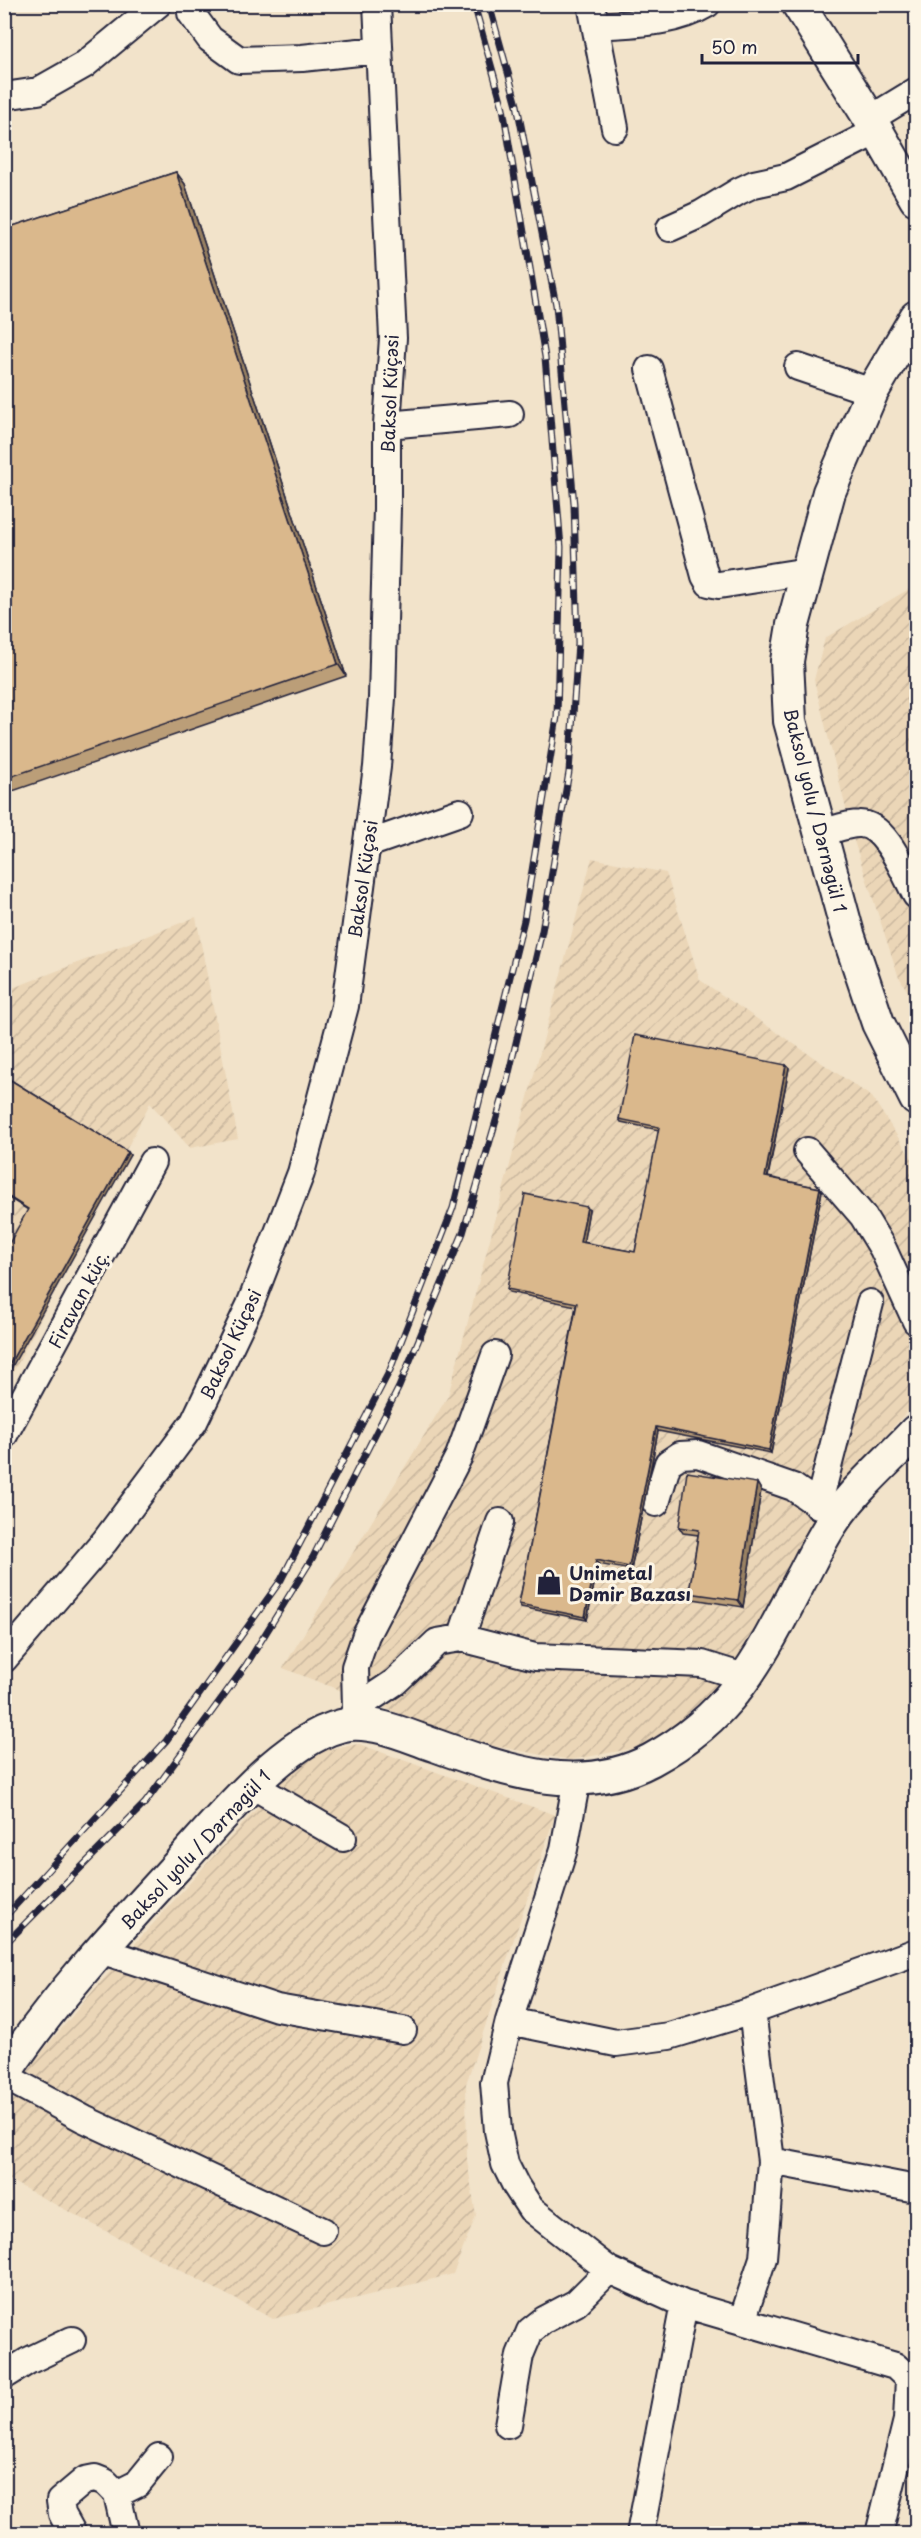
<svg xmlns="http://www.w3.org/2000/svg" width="921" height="2538" font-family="'Playpen Sans',sans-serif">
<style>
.industrial{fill:url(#industrial-furrows)}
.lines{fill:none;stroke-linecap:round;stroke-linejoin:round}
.minor-casing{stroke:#22223b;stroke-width:30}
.major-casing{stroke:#22223b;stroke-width:36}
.minor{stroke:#fcf5e5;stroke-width:26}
.major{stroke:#fcf5e5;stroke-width:32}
.rail-casing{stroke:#22223b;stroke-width:7}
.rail{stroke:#fcf5e5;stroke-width:4.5;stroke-dasharray:14;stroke-linecap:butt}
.wall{fill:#bb9e78;stroke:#22223b;stroke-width:1.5}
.shaded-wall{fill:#998162;stroke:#22223b;stroke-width:1.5}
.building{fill:#dab88c;stroke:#22223b;stroke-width:1.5}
.labels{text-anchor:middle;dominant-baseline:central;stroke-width:6;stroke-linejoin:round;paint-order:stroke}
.street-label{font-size:18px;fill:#22223b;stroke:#fcf5e5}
.poi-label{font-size:18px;font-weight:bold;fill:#22223b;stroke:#fcf5e5;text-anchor:start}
</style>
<defs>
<pattern id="industrial-furrows" width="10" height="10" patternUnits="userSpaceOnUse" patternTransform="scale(1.5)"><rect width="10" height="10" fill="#ebd6b7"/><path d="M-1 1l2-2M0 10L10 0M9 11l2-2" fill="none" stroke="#c9b79e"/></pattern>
</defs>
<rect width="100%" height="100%" fill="#f2e3ca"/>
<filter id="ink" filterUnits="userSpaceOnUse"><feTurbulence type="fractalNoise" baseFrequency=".0167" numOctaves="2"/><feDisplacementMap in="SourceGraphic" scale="12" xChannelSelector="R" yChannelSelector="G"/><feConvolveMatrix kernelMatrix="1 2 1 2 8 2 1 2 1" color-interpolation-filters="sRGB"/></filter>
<g filter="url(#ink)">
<path class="industrial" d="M 916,585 L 916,1006 L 898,975 L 854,841 L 814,680 L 825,638 Z
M 592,858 L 666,873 L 700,980 L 872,1097 L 916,1165 L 916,1401 L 833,1496 L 747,1657 L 701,1714 L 636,1748 L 570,1760 L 472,1742 L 283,1668 L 448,1396 Z
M 196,917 L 238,1139 L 190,1148 L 150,1103 L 5,1389 L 5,991 Z
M 359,1744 L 555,1815 L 466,2084 L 467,2160 L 476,2216 L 453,2274 L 273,2319 L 5,2178 L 4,2118 L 31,2065 L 98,1985 L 284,1778 L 323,1750 Z"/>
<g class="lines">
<g class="minor-casing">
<path id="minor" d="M 192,4 L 191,13 L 210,39 L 239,60 L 302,58 L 378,50
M 591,4 L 615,128
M 597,26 C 635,23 673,24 707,4
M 4,96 L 38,91 L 84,65 L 158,4
M 870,119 L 916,91
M 670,228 L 701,214 L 739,191 L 754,184 L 786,177 L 877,131
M 798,367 L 872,392
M 649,369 L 705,576 L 709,583 L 719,585 L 808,571
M 387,425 L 510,414
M 821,833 C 833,830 847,824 859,824 C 886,823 905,875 916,895
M 368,844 L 460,812
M 807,1151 L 863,1216 L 883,1249 L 916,1321
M 4,1435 L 152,1162
M 656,1503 L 668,1463 L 680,1455 L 698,1454 L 793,1487 L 836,1517
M 818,1506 L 870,1303
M 461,1638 L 500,1522
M 4,1659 L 105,1541 L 194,1422 L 250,1305 L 301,1173 L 345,1006 L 377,767 L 382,698 L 387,508 L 387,425 L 393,338 L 377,4
M 356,1708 L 395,1682 L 437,1642 L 461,1638 L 535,1657 L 702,1664 L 747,1678
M 351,1721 L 356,1708 L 355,1667 L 366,1635 L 459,1456 L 495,1355
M 577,1779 L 564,1849 L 509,2021 L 494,2083 L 498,2131 L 505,2164 L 516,2186 L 531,2209 L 609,2270 L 684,2304 L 895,2366 L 909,2379 L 907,2420 L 879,2534
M 252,1785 L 343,1838
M 100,1950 L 277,2008 L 403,2030
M 509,2021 L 616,2043 L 669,2036 L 752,2011 L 916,1952
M 4,2076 L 84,2119 L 323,2231
M 771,2161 L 916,2189
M 742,2321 L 763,2258 L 771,2161 L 752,2011
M 4,2376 L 28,2361 L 72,2340
M 508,2425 L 520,2355 L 530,2331 L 544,2320 L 576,2303 L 609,2270
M 117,2494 L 137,2484 L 159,2457
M 73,2534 L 62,2514 L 60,2501 L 85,2480 L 95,2478 L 105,2482 L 117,2494 L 126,2534
M 640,2534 L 684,2304"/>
</g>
<g class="major-casing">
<path id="major" d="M 798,4 L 870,119 L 916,199
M 916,317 L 872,392 L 829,492 L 793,625 L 787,661 L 790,721 L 848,934 L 878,1023 L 916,1099
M 4,2074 C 54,1999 114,1934 175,1868 C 216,1824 288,1732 350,1724 C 374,1722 401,1733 423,1741 C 496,1767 576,1800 651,1760 C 731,1717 759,1660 799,1583 C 811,1561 821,1538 836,1517 C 858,1486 890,1459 916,1431"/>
</g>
<use href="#minor" class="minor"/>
<use href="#major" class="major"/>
<g class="rail-casing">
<path id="rail" d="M 4,1918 L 166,1741 L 281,1580 L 390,1370 L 453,1208 L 524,920 L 557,717 L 561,547 L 545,357 L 503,108 L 474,4
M 4,1945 L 145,1803 L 246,1665 L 313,1557 L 399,1387 L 463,1233 L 505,1090 L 542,931 L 569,772 L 578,643 L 574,504 L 556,305 L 517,105 L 489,4"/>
</g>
<use href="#rail" class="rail"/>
</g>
<path class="wall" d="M 176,172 L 185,184 L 346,676 L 4,794 L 4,229 Z
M 786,1065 L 789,1068 L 768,1177 L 820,1188 L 822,1191 L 771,1453 L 658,1431 L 631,1570 L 598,1564 L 587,1620 L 521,1607 L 519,1604 L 576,1306 L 509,1292 L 507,1289 L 589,1210 L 583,1242 L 635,1252 L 659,1130 L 621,1122 L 619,1119 Z
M 4,1076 L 128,1152 L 130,1155 L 28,1210 L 4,1195 Z
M 757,1483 L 761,1490 L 743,1607 L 693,1599 L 689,1593 L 698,1535 L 683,1533 L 679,1527 Z"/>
<path class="shaded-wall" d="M 176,172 L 185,184 L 346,676 L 338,664 Z
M 786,1065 L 789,1068 L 767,1180 L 765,1177 Z
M 128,1152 L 130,1155 L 4,1381 L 4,1374 Z
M 820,1188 L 822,1191 L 771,1453 L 769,1450 Z
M 587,1207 L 589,1210 L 583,1245 L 580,1242 Z
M 656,1427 L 658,1431 L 631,1570 L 629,1567 Z
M 757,1483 L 761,1490 L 743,1607 L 738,1600 Z
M 596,1560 L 598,1564 L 587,1620 L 585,1617 Z"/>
<path class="building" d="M 176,172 L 338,664 L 4,779 L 4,229 Z
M 635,1035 L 786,1065 L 765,1177 L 820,1188 L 769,1450 L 656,1427 L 629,1567 L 596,1560 L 585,1617 L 519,1604 L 577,1303 L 507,1289 L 525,1194 L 587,1207 L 580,1242 L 635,1252 L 659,1127 L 619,1119 Z
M 4,1076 L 128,1152 L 4,1374 L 4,1253 L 28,1209 L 4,1194 Z
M 687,1472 L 757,1483 L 738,1600 L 689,1593 L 699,1530 L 679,1527 Z"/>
</g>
<defs>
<g id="shop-bare" transform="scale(2.07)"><path d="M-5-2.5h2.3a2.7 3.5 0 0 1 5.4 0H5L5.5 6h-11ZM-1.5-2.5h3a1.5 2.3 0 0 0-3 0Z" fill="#22223b" stroke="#fcf5e5" stroke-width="2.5" paint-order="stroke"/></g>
</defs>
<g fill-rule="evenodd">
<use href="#shop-bare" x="549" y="1582"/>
</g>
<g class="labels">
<g class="street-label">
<text transform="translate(389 394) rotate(-88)">Baksol Küçəsi</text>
<text transform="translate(816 810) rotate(76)">Baksol yolu / Dərnəgül 1</text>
<text transform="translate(362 879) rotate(-82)">Baksol Küçəsi</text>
<text transform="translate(78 1299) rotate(-62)">Firavan küç.</text>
<text transform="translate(230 1344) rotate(-65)">Baksol Küçəsi</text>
<text transform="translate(195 1849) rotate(-47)">Baksol yolu / Dərnəgül 1</text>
</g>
<g class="poi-label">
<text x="569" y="1572">Unimetal<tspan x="569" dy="21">Dəmir Bazası</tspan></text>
</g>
</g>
<rect width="921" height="2538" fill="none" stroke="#fcf5e5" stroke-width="24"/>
<rect x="12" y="12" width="897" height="2514" fill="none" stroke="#22223b" stroke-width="2" filter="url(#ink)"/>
<path d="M702 54v9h156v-9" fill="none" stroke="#22223b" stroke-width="3"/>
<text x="711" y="54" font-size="18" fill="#22223b" stroke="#fcf5e5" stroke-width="4.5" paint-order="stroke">50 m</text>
</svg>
